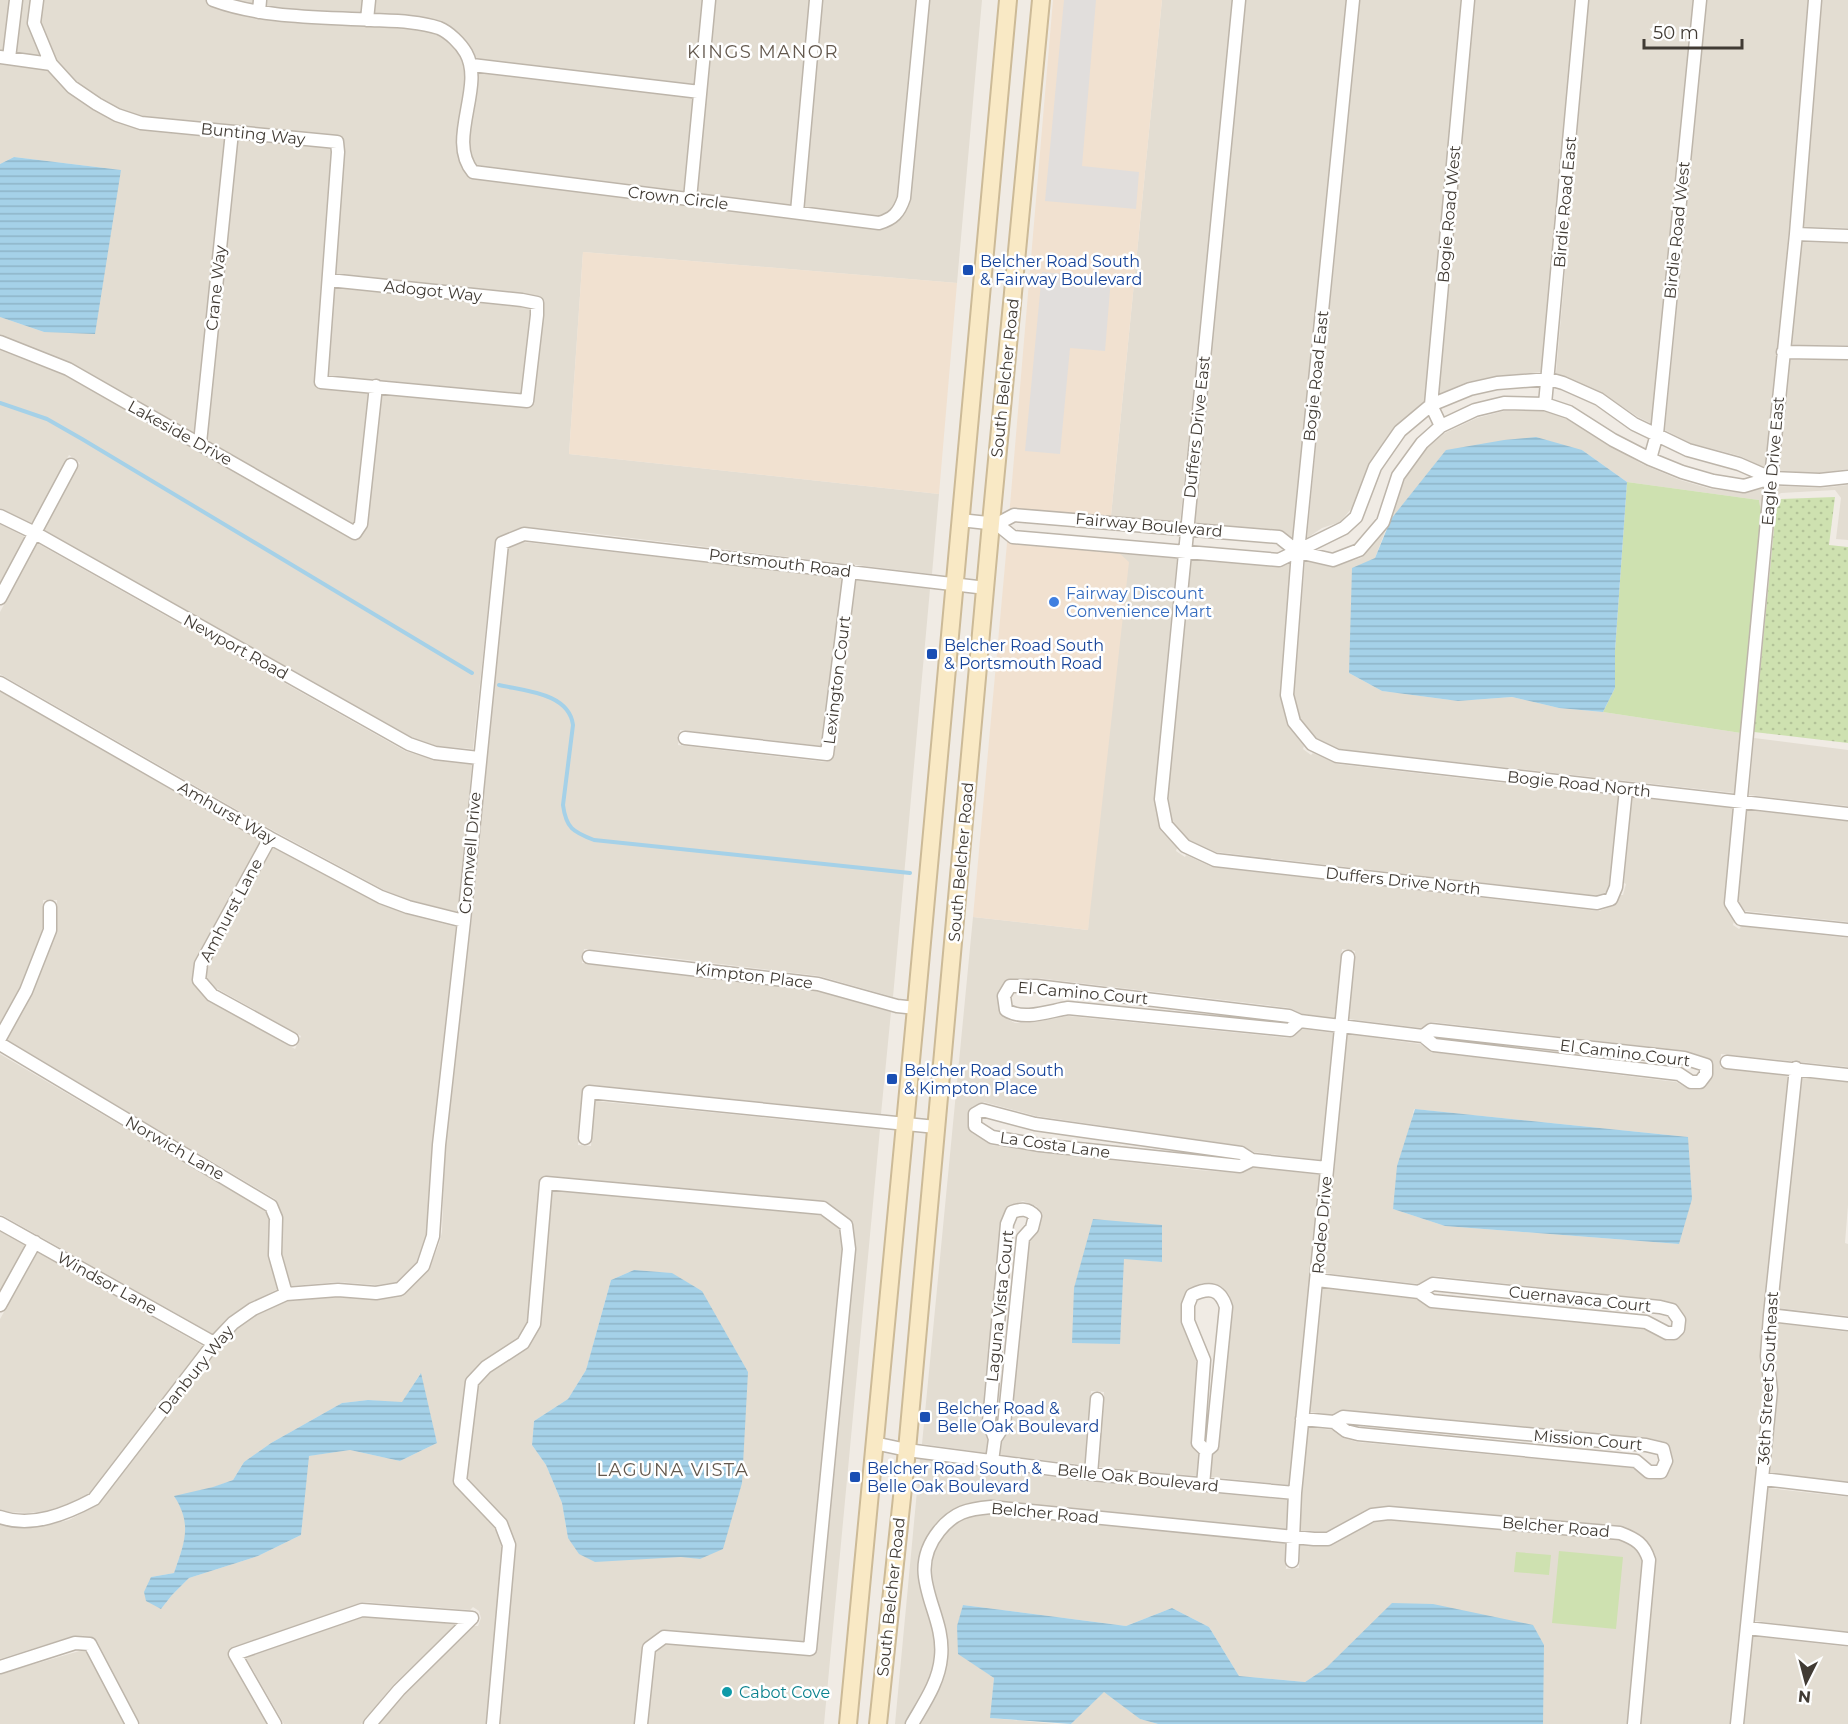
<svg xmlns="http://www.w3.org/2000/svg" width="1848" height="1724" font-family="Montserrat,sans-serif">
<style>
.residential{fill:#e3ddd2;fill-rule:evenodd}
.commercial{fill:#f1e1d0}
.grass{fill:url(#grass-dots)}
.park{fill:#cee1b0}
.parking{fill:#e1dedc}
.water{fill:url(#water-rules)}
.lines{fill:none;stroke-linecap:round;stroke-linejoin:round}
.stream{stroke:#a5d1e8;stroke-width:4}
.minor-casing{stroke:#bdb5aa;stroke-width:15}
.secondary-casing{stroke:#ccba97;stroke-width:20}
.minor{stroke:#fff;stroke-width:12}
.secondary{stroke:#f9e9c5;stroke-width:16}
.transit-dot{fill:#1a4fb4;stroke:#fff;stroke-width:2}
.shop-dot{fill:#3f7fe0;stroke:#fff;stroke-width:2}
.culture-dot{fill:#0f9aa8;stroke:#fff;stroke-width:2}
.labels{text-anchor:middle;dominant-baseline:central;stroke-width:5;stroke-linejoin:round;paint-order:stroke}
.street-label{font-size:16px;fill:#413b34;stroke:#fff}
.transit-label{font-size:16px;fill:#164399;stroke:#fff;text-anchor:start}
.shop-label{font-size:16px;fill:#366cbe;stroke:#fff;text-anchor:start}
.culture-label{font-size:16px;fill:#0d838f;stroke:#fff;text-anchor:start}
.neighbourhood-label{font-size:18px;letter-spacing:1.5px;fill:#63584d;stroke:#fff}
</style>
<defs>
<pattern id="grass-dots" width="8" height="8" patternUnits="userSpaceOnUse" patternTransform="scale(1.5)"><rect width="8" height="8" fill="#cee1b0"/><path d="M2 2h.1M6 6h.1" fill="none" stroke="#b2c298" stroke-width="1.8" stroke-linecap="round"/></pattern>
<pattern id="water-rules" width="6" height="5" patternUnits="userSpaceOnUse" patternTransform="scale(1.5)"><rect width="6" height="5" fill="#a5d1e8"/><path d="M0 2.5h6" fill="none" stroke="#8fb4c8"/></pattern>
</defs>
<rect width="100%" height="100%" fill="#f0ebe4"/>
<path class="residential" d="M 0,0 L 982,0 L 957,283 L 583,252 L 569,454 L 939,494 L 932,574 L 581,532 L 522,527 L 500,536 L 495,542 L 473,749 L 436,746 L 411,737 L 44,530 L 80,463 L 69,455 L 32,523 L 0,508 L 0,317 L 44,332 L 121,170 L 14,157 L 0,164 Z
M 1162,0 L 1233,0 L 1179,533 L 1110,526 Z
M 1246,0 L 1346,0 L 1293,544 L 1192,534 Z
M 1360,0 L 1461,0 L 1425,401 L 1395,427 L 1372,462 L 1357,502 L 1340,522 L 1322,528 L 1307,538 Z
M 1475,0 L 1576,0 L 1543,372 L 1497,376 L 1467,382 L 1439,394 Z
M 1589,0 L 1693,0 L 1652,424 L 1638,417 L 1602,393 L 1556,373 Z
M 1707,0 L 1808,0 L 1789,234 L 1765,468 L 1740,456 L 1690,443 L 1665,430 Z
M 1821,0 L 1848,0 L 1848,228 L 1803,227 Z
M 1802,242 L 1848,243 L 1848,345 L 1791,345 Z
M 1789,360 L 1848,360 L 1848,469 L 1820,473 L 1778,471 Z
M 1504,411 L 1544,411 L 1566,419 L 1642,464 L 1680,480 L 1711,489 L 1743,493 L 1763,488 L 1761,512 L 1759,500 L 1627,482 L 1582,450 L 1417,488 L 1391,519 L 1404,480 L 1426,448 L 1445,433 L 1477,418 Z
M 1848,485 L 1848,540 L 1836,539 L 1841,498 L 1835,490 L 1781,493 L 1776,496 L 1777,486 L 1821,488 Z
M 0,524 L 25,537 L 0,584 Z
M 1386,529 L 1375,558 L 1350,661 L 1349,673 L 1382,691 L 1458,701 L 1512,697 L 1559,708 L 1603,712 L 1741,733 L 1735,793 L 1339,749 L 1316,738 L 1300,718 L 1294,694 L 1305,561 L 1332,567 L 1361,558 Z
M 524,542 L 843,578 L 822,746 L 680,730 L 678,745 L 826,762 L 834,755 L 856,579 L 930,589 L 893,997 L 819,976 L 637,954 L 584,949 L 582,963 L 817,991 L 891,1012 L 881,1114 L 589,1085 L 582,1092 L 578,1145 L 591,1146 L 595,1101 L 880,1129 L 824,1724 L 379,1724 L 403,1695 L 474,1626 L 478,1626 L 481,1618 L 479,1611 L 473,1607 L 470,1610 L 363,1602 L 233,1647 L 230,1658 L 267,1724 L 140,1724 L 98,1643 L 92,1637 L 73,1636 L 0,1659 L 0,1525 L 30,1528 L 48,1525 L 69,1520 L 96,1506 L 219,1348 L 237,1329 L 255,1316 L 287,1301 L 338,1297 L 377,1300 L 400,1297 L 429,1269 L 439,1244 L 442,1232 L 445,1145 L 472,916 L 508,548 ZM 634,1270 L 671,1273 L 702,1291 L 700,1559 L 568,1538 L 562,1503 L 546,1465 L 532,1445 L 534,1421 L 568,1399 L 586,1370 L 611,1280 ZM 420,1374 L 437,1443 L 400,1461 L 350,1450 L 308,1456 L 301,1535 L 258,1556 L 189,1578 L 172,1595 L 161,1609 L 151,1577 L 174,1573 L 187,1534 L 183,1509 L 175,1497 L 214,1487 L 233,1480 L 244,1462 L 271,1443 L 342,1403 L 368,1400 L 402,1403 Z
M 37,543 L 405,751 L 434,760 L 472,764 L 458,912 L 409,900 L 384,890 L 274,831 L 0,674 L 0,612 Z
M 1108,543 L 1178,548 L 1154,801 L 1161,831 L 1177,848 L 1176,851 L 1185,857 L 1186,855 L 1212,867 L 1599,911 L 1613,906 L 1620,895 L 1623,895 L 1626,884 L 1624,883 L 1632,797 L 1734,808 L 1724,902 L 1734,921 L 1733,925 L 1739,929 L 1742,926 L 1848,938 L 1848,1067 L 1721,1054 L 1720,1068 L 1788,1075 L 1763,1322 L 1761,1357 L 1764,1390 L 1730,1724 L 1543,1724 L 1543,1719 L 1326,1668 L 1305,1682 L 1239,1676 L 1209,1627 L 1172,1608 L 1126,1626 L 963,1605 L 958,1653 L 994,1678 L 991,1718 L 1055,1724 L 895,1724 L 920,1459 L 1083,1481 L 1288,1500 L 1286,1569 L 1299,1568 L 1301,1494 L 1308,1427 L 1332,1430 L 1343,1438 L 1357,1442 L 1633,1468 L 1649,1480 L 1661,1479 L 1667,1475 L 1672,1464 L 1670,1447 L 1665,1442 L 1648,1438 L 1344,1410 L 1333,1415 L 1309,1412 L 1323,1288 L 1416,1299 L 1432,1308 L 1644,1329 L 1667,1341 L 1674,1340 L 1682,1335 L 1685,1321 L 1677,1305 L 1661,1300 L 1434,1276 L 1418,1284 L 1324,1273 L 1347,1034 L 1420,1044 L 1433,1052 L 1676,1082 L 1691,1090 L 1700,1090 L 1706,1087 L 1713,1073 L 1712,1065 L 1708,1058 L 1685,1051 L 1432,1022 L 1421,1028 L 1348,1019 L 1355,951 L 1342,949 L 1335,1018 L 1302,1014 L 1290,1008 L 1037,978 L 1011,979 L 1005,982 L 997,998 L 1000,1012 L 1003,1017 L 1015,1023 L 1035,1022 L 1068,1016 L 1289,1038 L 1302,1029 L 1334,1033 L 1321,1160 L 1254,1152 L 1242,1146 L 1036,1116 L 984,1102 L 972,1107 L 968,1114 L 968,1127 L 972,1133 L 991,1145 L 1040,1152 L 1198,1170 L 1239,1173 L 1253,1167 L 1320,1175 L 1289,1485 L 1210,1477 L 1212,1455 L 1219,1447 L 1233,1308 L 1229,1294 L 1215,1284 L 1202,1283 L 1190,1288 L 1186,1292 L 1181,1306 L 1182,1325 L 1197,1361 L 1192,1443 L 1194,1449 L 1199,1455 L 1197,1476 L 1098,1467 L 1104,1392 L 1091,1391 L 1085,1465 L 1000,1455 L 1002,1442 L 1010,1425 L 1029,1242 L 1037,1233 L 1042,1218 L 1040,1211 L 1036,1206 L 1023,1201 L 1010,1205 L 1006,1209 L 1000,1223 L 982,1422 L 988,1441 L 987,1453 L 922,1444 L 973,917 L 1088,930 ZM 1414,1109 L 1688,1137 L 1679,1244 L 1445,1226 L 1393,1209 ZM 1162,1225 L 1162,1262 L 1124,1258 Z
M 1191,549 L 1291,559 L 1280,695 L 1287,725 L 1304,746 L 1303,749 L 1311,755 L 1313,753 L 1337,764 L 1619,796 L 1610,885 L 1606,892 L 1597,896 L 1216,852 L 1189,840 L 1172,821 L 1168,799 Z
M 0,691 L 261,841 L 195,960 L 193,980 L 194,985 L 209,1001 L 295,1049 L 301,1036 L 216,988 L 206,977 L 207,966 L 273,848 L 379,904 L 406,914 L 456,927 L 432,1144 L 427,1235 L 417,1262 L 397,1282 L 376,1285 L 338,1282 L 291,1286 L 282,1254 L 283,1218 L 275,1199 L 7,1040 L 32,994 L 56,933 L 57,900 L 43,900 L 43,928 L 20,987 L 0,1023 Z
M 1754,738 L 1848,750 L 1848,806 L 1749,795 Z
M 1747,810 L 1848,821 L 1848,922 L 1745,911 L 1738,901 Z
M 0,1054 L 266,1211 L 270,1220 L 268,1255 L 278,1289 L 249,1303 L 229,1317 L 213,1334 L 0,1214 Z
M 1801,1077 L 1848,1082 L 1848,1205 L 1845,1243 L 1848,1244 L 1848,1316 L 1778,1308 Z
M 0,1231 L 26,1246 L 0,1291 Z
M 38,1252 L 203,1346 L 90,1493 L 66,1506 L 46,1511 L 29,1513 L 6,1512 L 0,1510 L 0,1319 Z
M 1776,1323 L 1848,1332 L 1848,1482 L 1770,1473 L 1778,1390 L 1774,1356 Z
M 1768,1488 L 1848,1497 L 1848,1632 L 1755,1621 Z
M 363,1617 L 456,1624 L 394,1684 L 361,1724 L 284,1724 L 246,1658 Z
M 1753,1636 L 1848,1647 L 1848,1724 L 1744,1724 Z
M 83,1650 L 87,1652 L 124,1724 L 0,1724 L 0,1674 Z
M 1104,1691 L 1140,1719 L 1158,1724 L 1071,1724 Z"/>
<path class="commercial" d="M 1053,0 L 1162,0 L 1110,526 L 1009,517 Z
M 583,252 L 957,283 L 939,494 L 569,454 Z
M 1008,532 L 1108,543 L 1129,562 L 1088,930 L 973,917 Z"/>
<path class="grass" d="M 1835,497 L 1829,545 L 1848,547 L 1848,743 L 1754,732 L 1776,509 L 1781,499 Z"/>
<path class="park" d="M 1627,482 L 1759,500 L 1761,512 L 1741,733 L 1603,712 L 1615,688 L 1615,651 Z
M 1559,1551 L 1623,1557 L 1616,1629 L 1552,1623 Z
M 1516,1552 L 1551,1555 L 1549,1575 L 1514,1572 Z"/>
<path class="parking" d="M 1064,0 L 1096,0 L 1082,166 L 1139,172 L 1136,209 L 1045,201 Z
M 1042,272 L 1111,278 L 1105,351 L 1070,348 L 1060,454 L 1025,451 Z"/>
<path class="water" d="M 14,157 L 121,170 L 95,334 L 44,332 L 0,317 L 0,164 Z
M 1536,437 L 1582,450 L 1627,482 L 1615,651 L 1615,688 L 1603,712 L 1559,708 L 1512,697 L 1458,701 L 1382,691 L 1349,673 L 1352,568 L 1375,558 L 1391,519 L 1446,450 L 1504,440 Z
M 1415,1109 L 1688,1137 L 1692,1199 L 1679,1244 L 1445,1226 L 1393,1209 L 1397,1166 Z
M 1093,1219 L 1162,1225 L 1162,1262 L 1124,1259 L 1120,1344 L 1072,1343 L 1074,1288 Z
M 634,1270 L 672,1273 L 702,1291 L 748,1372 L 742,1483 L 723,1549 L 700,1559 L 681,1557 L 595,1562 L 579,1554 L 568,1538 L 562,1503 L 546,1465 L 532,1445 L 534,1421 L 568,1399 L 586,1370 L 611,1280 Z
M 421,1373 L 437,1443 L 400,1461 L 350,1450 L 309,1456 L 301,1535 L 258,1556 L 189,1578 L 172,1595 L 161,1609 L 146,1601 L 144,1592 L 151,1577 L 174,1573 C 184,1543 193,1525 174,1496 L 213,1487 L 233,1480 L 244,1462 L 271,1443 L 342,1403 L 368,1400 L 402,1402 Z
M 1392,1603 L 1433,1604 L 1533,1625 L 1544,1645 L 1543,1724 L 1158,1724 L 1140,1719 L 1104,1692 L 1071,1724 L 990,1718 L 994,1678 L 958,1654 L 957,1626 L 963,1605 L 1126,1626 L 1172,1608 L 1209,1627 L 1239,1676 L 1305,1682 L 1326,1668 Z"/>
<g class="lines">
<path class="stream" d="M 0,403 L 47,419 L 82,439 L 472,673
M 499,685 C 525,691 569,693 573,725 L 563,805 C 566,828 573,832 594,840 L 910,873"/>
<g class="minor-casing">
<path id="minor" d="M 37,0 L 34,23 L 51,64 L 72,87 L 97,104 L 117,115 L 141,123 L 337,142 L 338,152 L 321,382 L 527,401 L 537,315 L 537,303 L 522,300 L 329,280
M 213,0 C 261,18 320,17 371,20 C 394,21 418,21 439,28 C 449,32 461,44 466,53 C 485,87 446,140 473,172 L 879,223 C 893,219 899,213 904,198 L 923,0
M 1239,0 L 1161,799 L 1166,825 L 1185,846 L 1215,860 L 1597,903 L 1611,899 L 1616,887 L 1626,789
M 1353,0 L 1298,552 L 1287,695 L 1294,722 L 1312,744 L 1337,756 L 1848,814
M 1815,0 L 1796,234 L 1771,478 L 1731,903 L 1741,919 L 1848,930
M 259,12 L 260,0
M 367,20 L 369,0
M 0,57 L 51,64
M 9,58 L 16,0
M 472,65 L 700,92
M 690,199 L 709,0
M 797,212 L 816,0
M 1796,234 L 1848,236
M 0,342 L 68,369 L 355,533 L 361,524 L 376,386
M 1783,352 L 1848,353
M 1545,404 L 1582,0
M 1441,426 L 1431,405 L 1468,0
M 200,443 L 232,132
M 1650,459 L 1657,434 L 1700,0
M 0,516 L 35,533 L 409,744 L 435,753 L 479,758
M 960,520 L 997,524 L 1013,537 L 1279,560 L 1344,528 L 1356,517 L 1375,467 L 1400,431 L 1431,405 L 1470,389 L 1497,383 L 1549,379 L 1563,383 L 1599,399 L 1634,424 L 1688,450 L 1739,464 L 1771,478
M 997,524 L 1014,515 L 1279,537 L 1298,552 L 1333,560 L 1359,550 L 1383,522 L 1398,476 L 1422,443 L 1441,426 L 1475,410 L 1504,403 L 1545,404 L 1569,412 L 1613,440 L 1650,459 L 1682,472 L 1713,481 L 1744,486 L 1771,478 L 1820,480 L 1848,477
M 0,598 L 71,465
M 0,683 L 270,838 L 381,897 L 408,907 L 464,921
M 685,738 L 827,754 L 850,571
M 270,838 L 201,964 L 199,980 L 212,995 L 292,1039
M 589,957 L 818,984 L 897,1006 L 916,1008
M 1300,1021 L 1290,1030 L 1068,1008 C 1049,1011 1024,1021 1006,1010 L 1004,996 L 1010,986 L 1036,986 L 1289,1016 L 1300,1021 L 1423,1036 L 1434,1045 L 1679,1074 L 1691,1082 L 1700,1082 L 1706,1074 L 1706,1065 L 1684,1058 L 1431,1030 L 1423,1036
M 0,1038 L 26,991 L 50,930 L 50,907
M 0,1044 L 271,1206 L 276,1218 L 275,1255 L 286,1294
M 1727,1062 L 1848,1075
M 585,1138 L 589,1092 L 936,1127
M 1252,1160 L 1240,1166 L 1040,1145 L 992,1137 L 975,1126 L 975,1114 L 982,1110 L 1035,1124 L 1241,1153 L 1252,1160 L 1327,1168
M 0,1223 L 214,1343
M 1317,1280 L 1419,1292 L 1432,1301 L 1646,1322 L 1667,1333 L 1674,1333 L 1678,1329 L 1679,1320 L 1672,1310 L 1660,1307 L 1433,1284 L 1419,1292
M 0,1305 L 35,1242
M 1770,1315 L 1848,1324
M 1302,1419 L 1334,1422 L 1346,1431 L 1358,1434 L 1636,1461 L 1649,1472 L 1661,1472 L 1666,1461 L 1663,1449 L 1646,1445 L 1343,1417 L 1334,1422
M 874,1443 L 907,1450 L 1091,1474 L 1295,1493
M 992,1461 L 995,1439 L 1004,1425 L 1023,1238 L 1032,1228 L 1035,1216 C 1028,1208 1021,1209 1012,1212 L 1007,1224 L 989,1422 L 995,1439
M 1091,1474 L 1097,1399
M 1763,1479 L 1848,1489
M 1203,1485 L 1206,1451 L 1212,1446 L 1226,1307 C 1220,1288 1209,1287 1192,1295 L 1188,1305 L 1188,1321 L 1204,1360 L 1198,1443 L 1206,1451
M 0,1517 C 32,1528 66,1514 94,1499 L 214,1343 L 233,1323 L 253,1309 L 286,1294 L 338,1290 L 376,1293 L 400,1289 L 423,1266 L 433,1236 L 439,1145 L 464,921 L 502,543 L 524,534 L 986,588
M 1292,1561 L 1295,1493 L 1348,957
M 1747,1628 L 1848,1639
M 0,1667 L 75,1643 L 90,1644 L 132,1724
M 275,1724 L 235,1654 L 362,1610 L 472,1618
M 370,1724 L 399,1690 L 472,1618
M 493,1724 L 509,1545 L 501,1524 L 460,1481 L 472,1382 L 486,1367 L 523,1343 L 534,1324 L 546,1183 L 823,1208 L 846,1225 L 849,1249 L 810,1649 L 664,1637 L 649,1648 L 641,1724
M 912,1724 C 924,1703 939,1682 941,1657 C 946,1611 903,1576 939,1531 C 954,1512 968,1509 991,1507 L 1314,1539 L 1328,1539 L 1372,1515 L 1389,1513 L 1620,1533 C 1636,1539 1644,1544 1649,1560 L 1634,1724
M 1737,1724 L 1771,1390 L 1767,1356 L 1770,1315 L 1796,1068"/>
</g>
<g class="secondary-casing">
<path id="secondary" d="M 848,1724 L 916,1008 L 1008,0
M 878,1724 L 907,1450 L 991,523 L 1041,0"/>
</g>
<use href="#minor" class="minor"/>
<use href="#secondary" class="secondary"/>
</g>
<g class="transit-dot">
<rect x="962" y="264" width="12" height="12" rx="3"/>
<rect x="926" y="648" width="12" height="12" rx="3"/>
<rect x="886" y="1073" width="12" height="12" rx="3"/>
<rect x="919" y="1411" width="12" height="12" rx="3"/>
<rect x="849" y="1471" width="12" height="12" rx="3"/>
</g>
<circle class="shop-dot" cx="1054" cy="602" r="6"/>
<circle class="culture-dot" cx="727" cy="1692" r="6"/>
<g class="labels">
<g class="street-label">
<text transform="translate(253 134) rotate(6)">Bunting Way</text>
<text transform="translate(678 198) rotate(7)">Crown Circle</text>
<text transform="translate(1565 202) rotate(-85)">Birdie Road East</text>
<text transform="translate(1449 214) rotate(-85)">Bogie Road West</text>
<text transform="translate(1677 230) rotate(-84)">Birdie Road West</text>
<text transform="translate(216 288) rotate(-84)">Crane Way</text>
<text transform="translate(433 291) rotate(6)">Adogot Way</text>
<text transform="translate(1316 376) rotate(-84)">Bogie Road East</text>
<text transform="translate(1005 378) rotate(-84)">South Belcher Road</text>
<text transform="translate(1197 427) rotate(-84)">Duffers Drive East</text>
<text transform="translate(180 433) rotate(29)">Lakeside Drive</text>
<text transform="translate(1773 461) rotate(-85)">Eagle Drive East</text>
<text transform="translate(1149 525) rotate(5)">Fairway Boulevard</text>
<text transform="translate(780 563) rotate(7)">Portsmouth Road</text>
<text transform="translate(236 647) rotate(29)">Newport Road</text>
<text transform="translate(837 680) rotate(-83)">Lexington Court</text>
<text transform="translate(1579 784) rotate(6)">Bogie Road North</text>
<text transform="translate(227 813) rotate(30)">Amhurst Way</text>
<text transform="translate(470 853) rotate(-85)">Cromwell Drive</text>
<text transform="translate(961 862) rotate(-85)">South Belcher Road</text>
<text transform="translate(1403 881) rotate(6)">Duffers Drive North</text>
<text transform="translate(231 910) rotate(-62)">Amhurst Lane</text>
<text transform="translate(754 976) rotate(7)">Kimpton Place</text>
<text transform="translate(1083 993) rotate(5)">El Camino Court</text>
<text transform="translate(1625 1053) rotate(7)">El Camino Court</text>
<text transform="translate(1055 1145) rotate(8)">La Costa Lane</text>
<text transform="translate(175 1148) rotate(30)">Norwich Lane</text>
<text transform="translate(1322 1225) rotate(-85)">Rodeo Drive</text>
<text transform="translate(107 1283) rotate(29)">Windsor Lane</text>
<text transform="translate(1580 1299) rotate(6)">Cuernavaca Court</text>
<text transform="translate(1000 1306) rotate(-84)">Laguna Vista Court</text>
<text transform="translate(196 1370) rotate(-51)">Danbury Way</text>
<text transform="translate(1768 1378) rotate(-87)">36th Street Southeast</text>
<text transform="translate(1588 1440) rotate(5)">Mission Court</text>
<text transform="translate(1138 1478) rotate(6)">Belle Oak Boulevard</text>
<text transform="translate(1045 1513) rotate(5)">Belcher Road</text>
<text transform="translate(1556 1527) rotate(5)">Belcher Road</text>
<text transform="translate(891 1597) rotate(-84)">South Belcher Road</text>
</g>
<g class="transit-label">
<text x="980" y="261">Belcher Road South<tspan x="980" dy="18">&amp; Fairway Boulevard</tspan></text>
<text x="944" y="645">Belcher Road South<tspan x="944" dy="18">&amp; Portsmouth Road</tspan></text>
<text x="904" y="1070">Belcher Road South<tspan x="904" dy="18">&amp; Kimpton Place</tspan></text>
<text x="937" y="1408">Belcher Road &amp;<tspan x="937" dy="18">Belle Oak Boulevard</tspan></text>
<text x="867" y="1468">Belcher Road South &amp;<tspan x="867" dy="18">Belle Oak Boulevard</tspan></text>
</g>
<g class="shop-label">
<text x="1066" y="593">Fairway Discount<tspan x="1066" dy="18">Convenience Mart</tspan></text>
</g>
<g class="culture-label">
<text x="739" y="1692">Cabot Cove</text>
</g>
<g class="neighbourhood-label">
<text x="763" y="52">KINGS MANOR</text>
<text x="673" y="1470">LAGUNA VISTA</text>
</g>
</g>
<g transform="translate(1806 1682) rotate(186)" stroke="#ffffff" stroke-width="4.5" paint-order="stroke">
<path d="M0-4.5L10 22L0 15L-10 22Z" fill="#413b34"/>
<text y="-9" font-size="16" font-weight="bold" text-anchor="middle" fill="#413b34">N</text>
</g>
<path d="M1644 39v9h98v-9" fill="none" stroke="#413b34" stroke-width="3"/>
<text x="1653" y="39" font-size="18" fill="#413b34" stroke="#ffffff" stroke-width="4.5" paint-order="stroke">50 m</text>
</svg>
